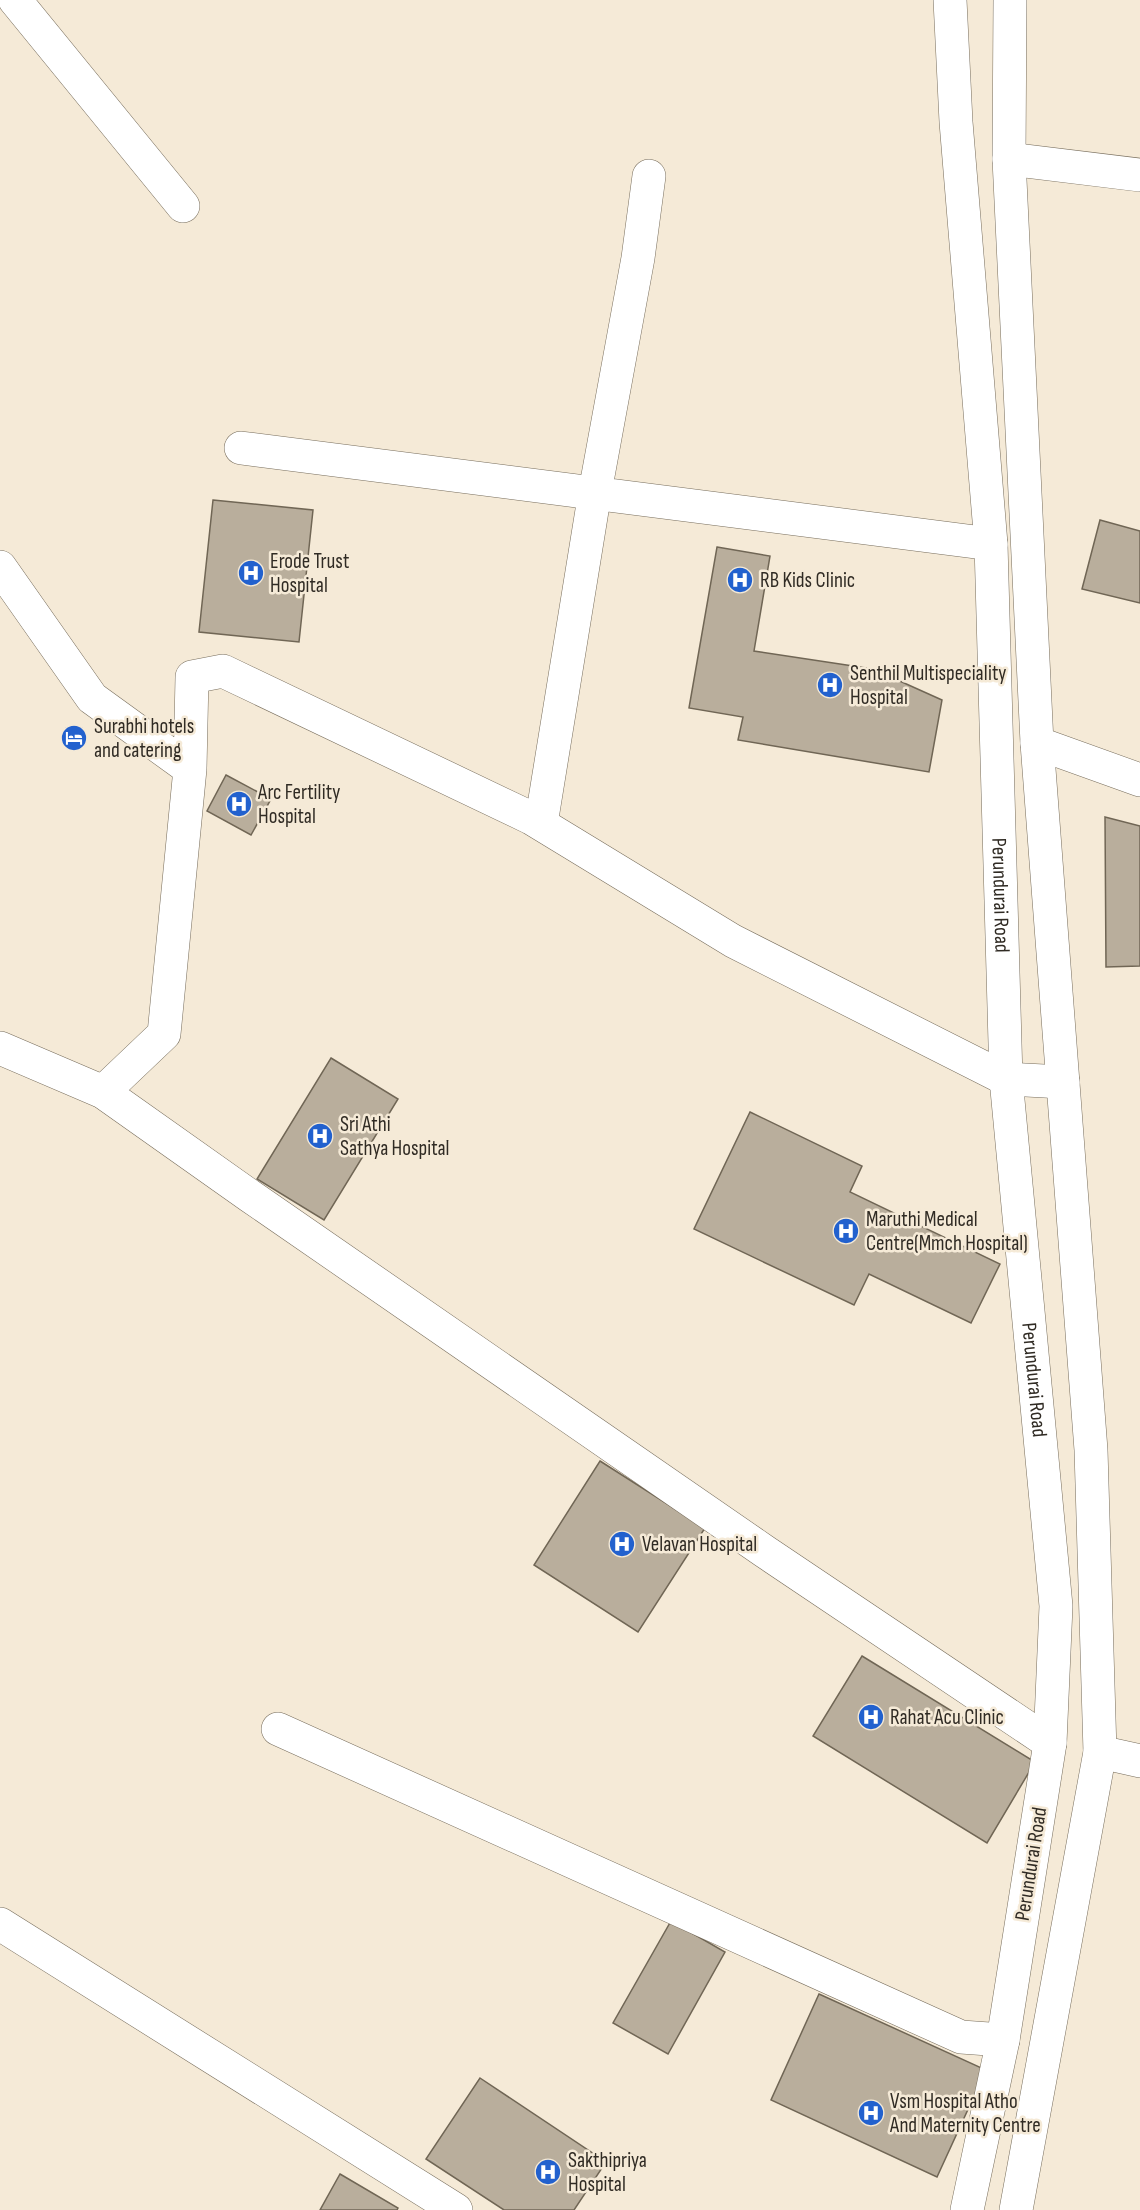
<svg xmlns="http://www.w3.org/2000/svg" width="1140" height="2210" font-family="'Sofia Sans Condensed',sans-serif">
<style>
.building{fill:#b9ae9c;stroke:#706655;stroke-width:1.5}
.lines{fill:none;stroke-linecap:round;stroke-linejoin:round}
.minor-casing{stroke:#776d5c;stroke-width:34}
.tertiary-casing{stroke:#776d5c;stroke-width:34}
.primary-casing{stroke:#776d5c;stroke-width:34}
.minor{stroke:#fff;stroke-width:33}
.tertiary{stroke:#fff;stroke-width:33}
.primary{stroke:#fff;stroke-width:33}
.labels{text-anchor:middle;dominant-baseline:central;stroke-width:5;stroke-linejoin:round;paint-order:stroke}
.poi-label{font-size:21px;fill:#302b24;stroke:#f5ead7;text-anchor:start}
.street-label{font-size:21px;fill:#302b24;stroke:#f5ead7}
</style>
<rect width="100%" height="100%" fill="#f5ead7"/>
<path class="building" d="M 213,500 L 313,510 L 299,642 L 199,632 Z
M 1100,520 L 1140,531 L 1140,603 L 1082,589 Z
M 717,547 L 770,556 L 754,651 L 873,669 L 942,700 L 929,772 L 738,740 L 743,717 L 689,708 Z
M 226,775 L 271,799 L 251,835 L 207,811 Z
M 1105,817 L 1140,826 L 1140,966 L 1106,967 Z
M 331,1058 L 398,1099 L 324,1220 L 257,1179 Z
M 750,1112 L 862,1166 L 850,1192 L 1000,1264 L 971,1323 L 869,1274 L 854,1305 L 694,1229 Z
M 600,1461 L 705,1528 L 638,1632 L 534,1565 Z
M 862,1656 L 1035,1762 L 987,1843 L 813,1736 Z
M 671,1921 L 725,1952 L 668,2054 L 613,2023 Z
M 819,1994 L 986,2070 L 937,2177 L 771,2100 Z
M 480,2078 L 606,2162 L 574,2210 L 504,2210 L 426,2159 Z
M 340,2174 L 398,2208 L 397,2210 L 320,2210 Z"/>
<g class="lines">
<g class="minor-casing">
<path id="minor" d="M 15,0 L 183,206
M 1009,159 L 1140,175
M 241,448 L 991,544
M 0,567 L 92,698 L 190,769 L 192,677 L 223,671 L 531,818 L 733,941 L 1006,1079 L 1063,1082
M 1037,743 L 1140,780
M 541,824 L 595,492 L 638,258 L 649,176
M 103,1092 L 164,1034 L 190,769
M 278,1729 L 961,2037 L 1003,2040
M 0,1924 L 456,2210"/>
</g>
<g class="tertiary-casing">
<path id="tertiary" d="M 0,1048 L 103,1092 L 250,1196 L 764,1551 L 1050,1743
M 1100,1752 L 1140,1761"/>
</g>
<g class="primary-casing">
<g id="primary">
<path id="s1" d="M 950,0 L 956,122 L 991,544 L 1006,1079 L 1056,1606 L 1050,1743 L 1003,2040 L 967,2210"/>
<path d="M 1010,0 L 1009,159 L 1037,743 L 1091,1450 L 1100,1752 L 1016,2210"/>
</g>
</g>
<use href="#minor" class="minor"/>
<use href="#tertiary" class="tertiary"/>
<use href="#primary" class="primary"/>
</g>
<defs>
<g id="hospital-disc" transform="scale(1.35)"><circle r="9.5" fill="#2261ce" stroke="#f5ead7"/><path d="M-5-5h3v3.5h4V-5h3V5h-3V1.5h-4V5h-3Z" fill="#fff"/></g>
<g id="hotel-disc" transform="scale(1.35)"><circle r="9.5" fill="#2261ce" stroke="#f5ead7"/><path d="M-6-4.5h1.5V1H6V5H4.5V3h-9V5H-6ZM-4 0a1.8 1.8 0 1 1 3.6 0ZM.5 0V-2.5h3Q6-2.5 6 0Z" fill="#fff"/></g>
</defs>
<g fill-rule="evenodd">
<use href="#hospital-disc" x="251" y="573"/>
<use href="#hospital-disc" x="740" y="580"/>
<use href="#hospital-disc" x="830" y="685"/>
<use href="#hotel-disc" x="74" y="738"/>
<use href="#hospital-disc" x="239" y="804"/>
<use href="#hospital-disc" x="320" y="1136"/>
<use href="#hospital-disc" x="846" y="1231"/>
<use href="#hospital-disc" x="622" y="1544"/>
<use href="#hospital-disc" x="871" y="1717"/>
<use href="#hospital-disc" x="871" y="2113"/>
<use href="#hospital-disc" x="548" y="2172"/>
</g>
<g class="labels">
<g class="poi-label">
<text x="270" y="561">Erode Trust<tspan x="270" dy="24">Hospital</tspan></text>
<text x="760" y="580">RB Kids Clinic</text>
<text x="850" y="673">Senthil Multispeciality<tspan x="850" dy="24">Hospital</tspan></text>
<text x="94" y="726">Surabhi hotels<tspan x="94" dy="24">and catering</tspan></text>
<text x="258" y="792">Arc Fertility<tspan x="258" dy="24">Hospital</tspan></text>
<text x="340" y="1124">Sri Athi<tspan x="340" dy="24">Sathya Hospital</tspan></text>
<text x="866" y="1219">Maruthi Medical<tspan x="866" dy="24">Centre(Mmch Hospital)</tspan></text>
<text x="642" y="1544">Velavan Hospital</text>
<text x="890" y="1717">Rahat Acu Clinic</text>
<text x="890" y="2101">Vsm Hospital Atho<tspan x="890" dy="24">And Maternity Centre</tspan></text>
<text x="568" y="2160">Sakthipriya<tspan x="568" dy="24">Hospital</tspan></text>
</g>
<g class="street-label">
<text stroke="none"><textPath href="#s1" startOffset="897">Perundurai Road</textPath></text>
<text stroke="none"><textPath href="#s1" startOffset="1383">Perundurai Road</textPath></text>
<text transform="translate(1031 1864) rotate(-81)">Perundurai Road</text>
</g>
</g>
</svg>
